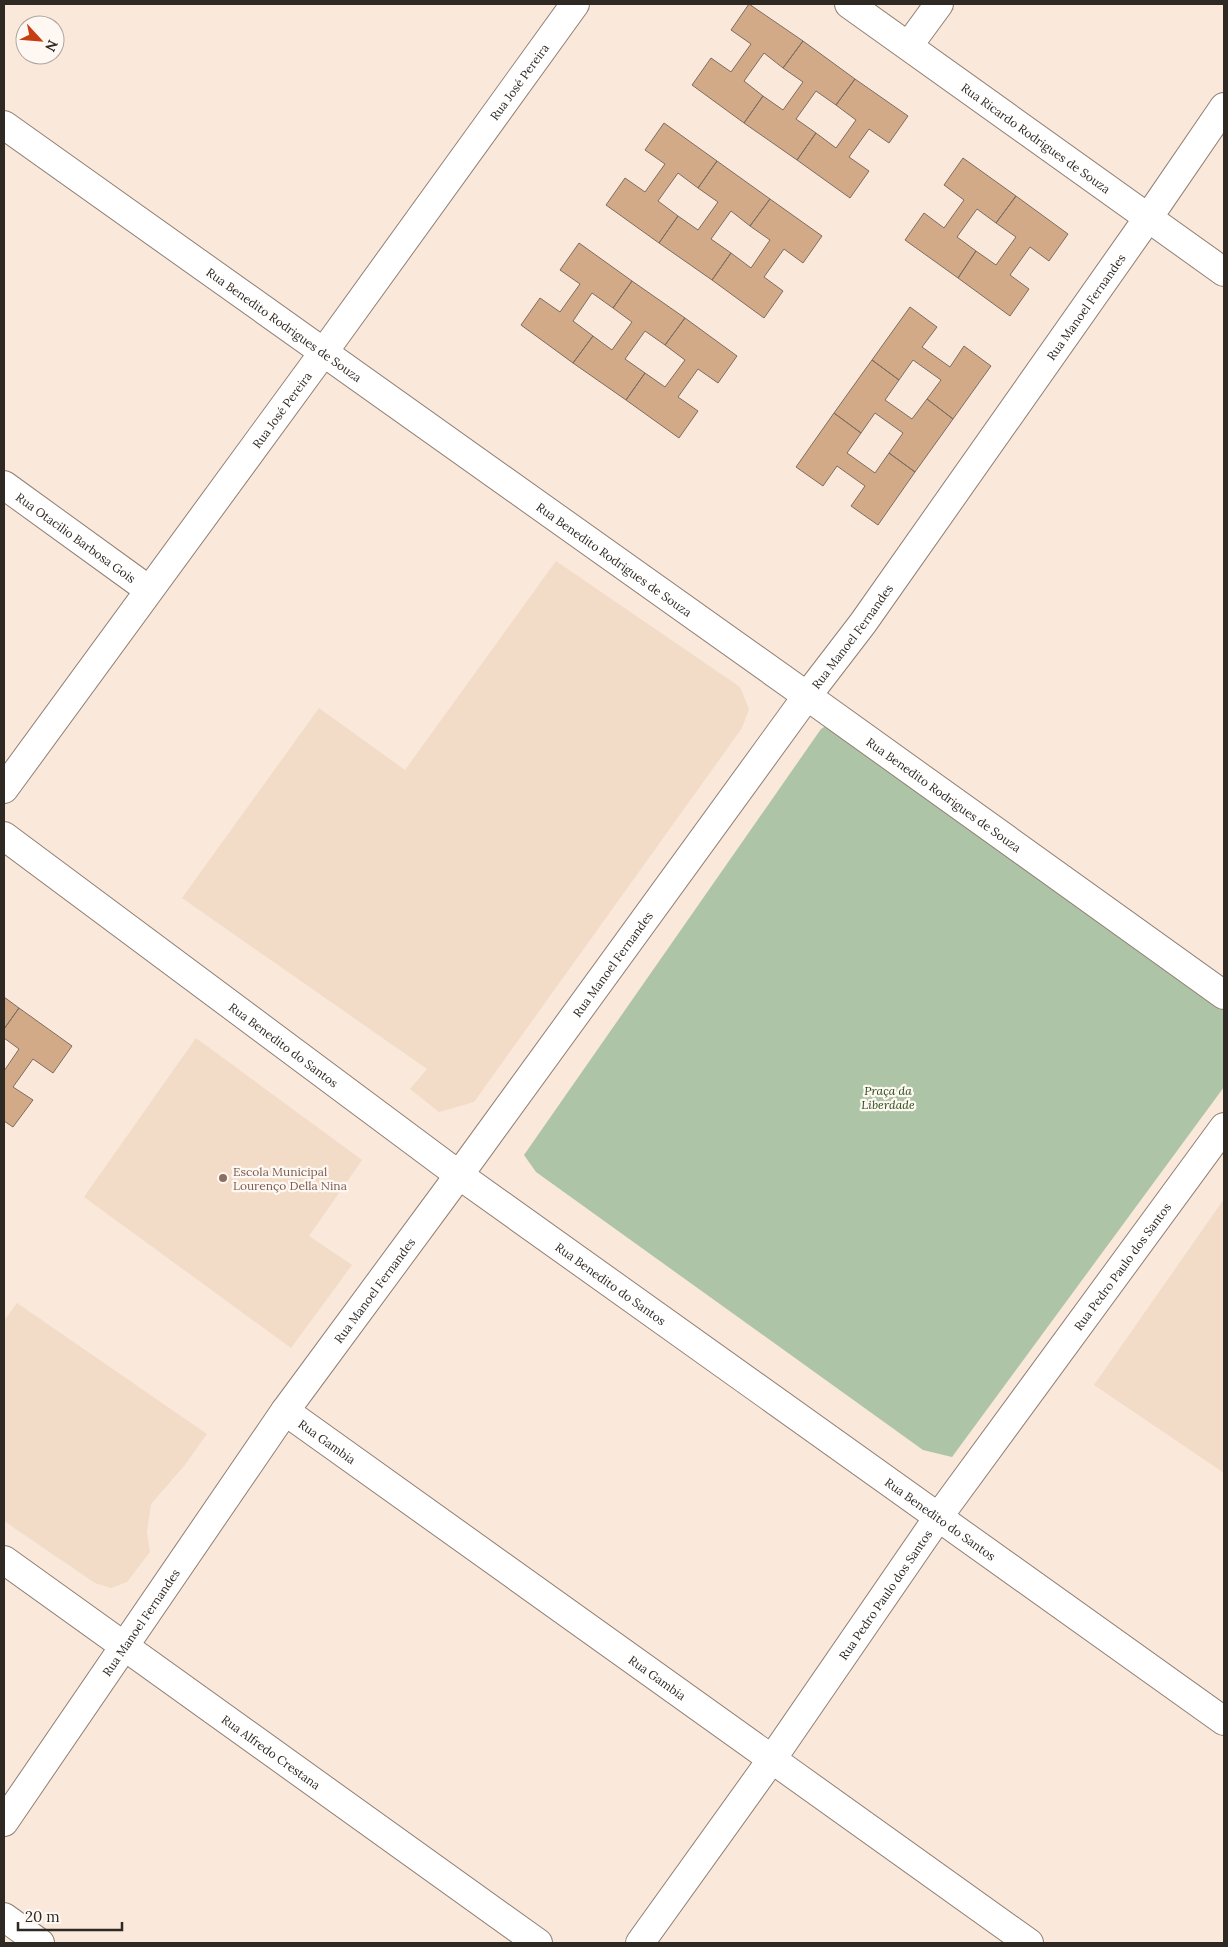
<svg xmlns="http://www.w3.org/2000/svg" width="1228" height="1947" font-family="Lora,serif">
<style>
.built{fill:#f2dbc7}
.green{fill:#adc4a6}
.building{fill:#d2aa88;stroke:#7d6d61}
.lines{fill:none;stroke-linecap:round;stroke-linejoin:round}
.minor-casing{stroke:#908074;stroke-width:30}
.minor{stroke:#fff;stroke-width:28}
.education-dot{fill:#8d6e63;stroke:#fff8f2;stroke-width:2}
.labels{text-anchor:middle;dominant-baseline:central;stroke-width:4.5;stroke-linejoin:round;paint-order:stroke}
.street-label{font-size:12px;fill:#2f2924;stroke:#fff8f2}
.park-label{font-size:12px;font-style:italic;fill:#234c15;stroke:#fff8f2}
.education-label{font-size:12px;fill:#785e54;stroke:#fff8f2;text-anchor:start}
</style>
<rect width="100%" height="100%" fill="#fae8da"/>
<path class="built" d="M 556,561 L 740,687 L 749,709 L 742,728 L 474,1102 L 439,1112 L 410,1089 L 427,1069 L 182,898 L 319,708 L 405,770 Z
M 196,1038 L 362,1160 L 309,1236 L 352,1265 L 291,1348 L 84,1197 Z
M 1224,1199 L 1224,1473 L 1094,1385 Z
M 17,1303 L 207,1434 L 184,1466 L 151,1504 L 147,1532 L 150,1552 L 127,1582 L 111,1588 L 95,1583 L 4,1521 L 4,1321 Z"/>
<path class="green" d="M 832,722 L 1224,1004 L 1224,1087 L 952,1457 L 923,1450 L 536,1172 L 524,1155 L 821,729 Z"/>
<path class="building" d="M 749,4 L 803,41 L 783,68 L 764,53 L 744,81 L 763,96 L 744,123 L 692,85 L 711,58 L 731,72 L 751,44 L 731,30 Z
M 803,41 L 855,79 L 836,105 L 816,91 L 796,119 L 816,133 L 797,160 L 744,123 L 763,96 L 783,110 L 803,82 L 783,68 Z
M 855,79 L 908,116 L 889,143 L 869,129 L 849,157 L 869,171 L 850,198 L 797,160 L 816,133 L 836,148 L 856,120 L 836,105 Z
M 664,123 L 717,161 L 698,188 L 678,173 L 658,201 L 678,216 L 659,243 L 606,205 L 625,178 L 645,192 L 665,164 L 645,150 Z
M 963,158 L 1016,196 L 996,223 L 977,209 L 957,237 L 976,251 L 958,278 L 905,240 L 924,213 L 944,228 L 964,200 L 944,185 Z
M 717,161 L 770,199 L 750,226 L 731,211 L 711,239 L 731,253 L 712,280 L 659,243 L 678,216 L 698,230 L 718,202 L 698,188 Z
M 1016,196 L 1068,234 L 1049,261 L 1030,247 L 1010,275 L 1029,289 L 1010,316 L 958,278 L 976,251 L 996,265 L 1016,237 L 996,223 Z
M 770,199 L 822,236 L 803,263 L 784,249 L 764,277 L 783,291 L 764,318 L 712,280 L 731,253 L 751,268 L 770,240 L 750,226 Z
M 579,243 L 632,281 L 613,308 L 592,293 L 573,321 L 593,336 L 573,363 L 521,325 L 540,298 L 560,312 L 580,284 L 560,270 Z
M 632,281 L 685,318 L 665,345 L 645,331 L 625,359 L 645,373 L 626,400 L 573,363 L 593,336 L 612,350 L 632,322 L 613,308 Z
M 910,307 L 937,327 L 922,347 L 950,367 L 964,346 L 991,366 L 953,419 L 927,399 L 941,380 L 913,360 L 899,380 L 872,360 Z
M 685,318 L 737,356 L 718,383 L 698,369 L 678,397 L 698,411 L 679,438 L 626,400 L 645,373 L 665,387 L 685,360 L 665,345 Z
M 872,360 L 899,380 L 885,400 L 912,419 L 927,399 L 953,419 L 915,472 L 889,453 L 903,433 L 875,413 L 861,433 L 834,413 Z
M 834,413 L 861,433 L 847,453 L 875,473 L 889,453 L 915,472 L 878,525 L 851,506 L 865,486 L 837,466 L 823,486 L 796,467 Z
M 4,997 L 19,1008 L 4,1029 Z
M 19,1008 L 72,1046 L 53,1073 L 33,1059 L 13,1087 L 33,1100 L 13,1127 L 4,1121 L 4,1071 L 19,1049 L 4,1038 L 4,1029 Z"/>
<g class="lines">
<g class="minor-casing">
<g id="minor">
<path id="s1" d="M 849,4 L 1224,272"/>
<path d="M 909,45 L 939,4"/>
<path id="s2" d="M 4,125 L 807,696 L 1224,995"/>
<path id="s3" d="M 4,485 L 149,590"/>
<path id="s4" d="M 4,789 L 323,353 L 575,4"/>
<path id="s5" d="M 4,836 L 459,1175 L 1224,1721"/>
<path id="s6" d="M 285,1411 L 1029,1943"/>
<path id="s7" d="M 4,1560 L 538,1943"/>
<path id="s8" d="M 4,1822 L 285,1411 L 459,1175 L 807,696 L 863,623 L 1148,218 L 1224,107"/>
<path d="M 4,1917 L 40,1943"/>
<path id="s9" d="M 640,1943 L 772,1759 L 939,1516 L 1224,1127"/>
</g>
</g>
<use href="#minor" class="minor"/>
</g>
<circle class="education-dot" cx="223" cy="1178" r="5"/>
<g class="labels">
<g class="street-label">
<text stroke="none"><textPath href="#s4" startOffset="875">Rua José Pereira</textPath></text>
<text stroke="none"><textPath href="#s1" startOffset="230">Rua Ricardo Rodrigues de Souza</textPath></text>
<text stroke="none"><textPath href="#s8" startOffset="1862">Rua Manoel Fernandes</textPath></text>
<text stroke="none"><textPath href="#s2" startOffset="344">Rua Benedito Rodrigues de Souza</textPath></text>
<text stroke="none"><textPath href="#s4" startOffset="470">Rua José Pereira</textPath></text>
<text stroke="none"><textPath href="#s3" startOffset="89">Rua Otacilio Barbosa Gois</textPath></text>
<text stroke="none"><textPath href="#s2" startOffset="749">Rua Benedito Rodrigues de Souza</textPath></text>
<text stroke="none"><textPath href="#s8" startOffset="1458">Rua Manoel Fernandes</textPath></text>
<text stroke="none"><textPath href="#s2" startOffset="1154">Rua Benedito Rodrigues de Souza</textPath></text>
<text stroke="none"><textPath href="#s8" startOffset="1052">Rua Manoel Fernandes</textPath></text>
<text stroke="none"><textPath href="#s5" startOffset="349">Rua Benedito do Santos</textPath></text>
<text stroke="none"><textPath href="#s9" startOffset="831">Rua Pedro Paulo dos Santos</textPath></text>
<text stroke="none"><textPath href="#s5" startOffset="754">Rua Benedito do Santos</textPath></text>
<text stroke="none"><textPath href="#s8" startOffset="648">Rua Manoel Fernandes</textPath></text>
<text stroke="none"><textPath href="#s6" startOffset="52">Rua Gambia</textPath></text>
<text stroke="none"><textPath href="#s5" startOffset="1159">Rua Benedito do Santos</textPath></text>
<text stroke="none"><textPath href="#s9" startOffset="426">Rua Pedro Paulo dos Santos</textPath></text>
<text stroke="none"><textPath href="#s8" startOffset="242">Rua Manoel Fernandes</textPath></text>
<text stroke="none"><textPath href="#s6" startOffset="458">Rua Gambia</textPath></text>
<text stroke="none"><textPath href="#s7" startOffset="329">Rua Alfredo Crestana</textPath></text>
</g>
<g class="park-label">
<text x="888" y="1090">Praça da<tspan x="888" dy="14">Liberdade</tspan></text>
</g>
<g class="education-label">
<text x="233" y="1171">Escola Municipal<tspan x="233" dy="14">Lourenço Della Nina</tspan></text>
</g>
</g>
<rect width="1228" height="1947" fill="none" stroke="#2f2924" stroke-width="10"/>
<g transform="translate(40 40) rotate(116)"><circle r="24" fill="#fff8f2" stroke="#aca5a0"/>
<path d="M0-4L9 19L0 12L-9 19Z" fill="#c53d11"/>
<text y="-8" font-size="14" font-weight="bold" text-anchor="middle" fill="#2f2924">N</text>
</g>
<path d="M18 1922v8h104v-8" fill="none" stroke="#2f2924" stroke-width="2.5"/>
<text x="25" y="1922" font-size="15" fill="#2f2924" stroke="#fff8f2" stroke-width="4" paint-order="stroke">20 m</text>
</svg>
